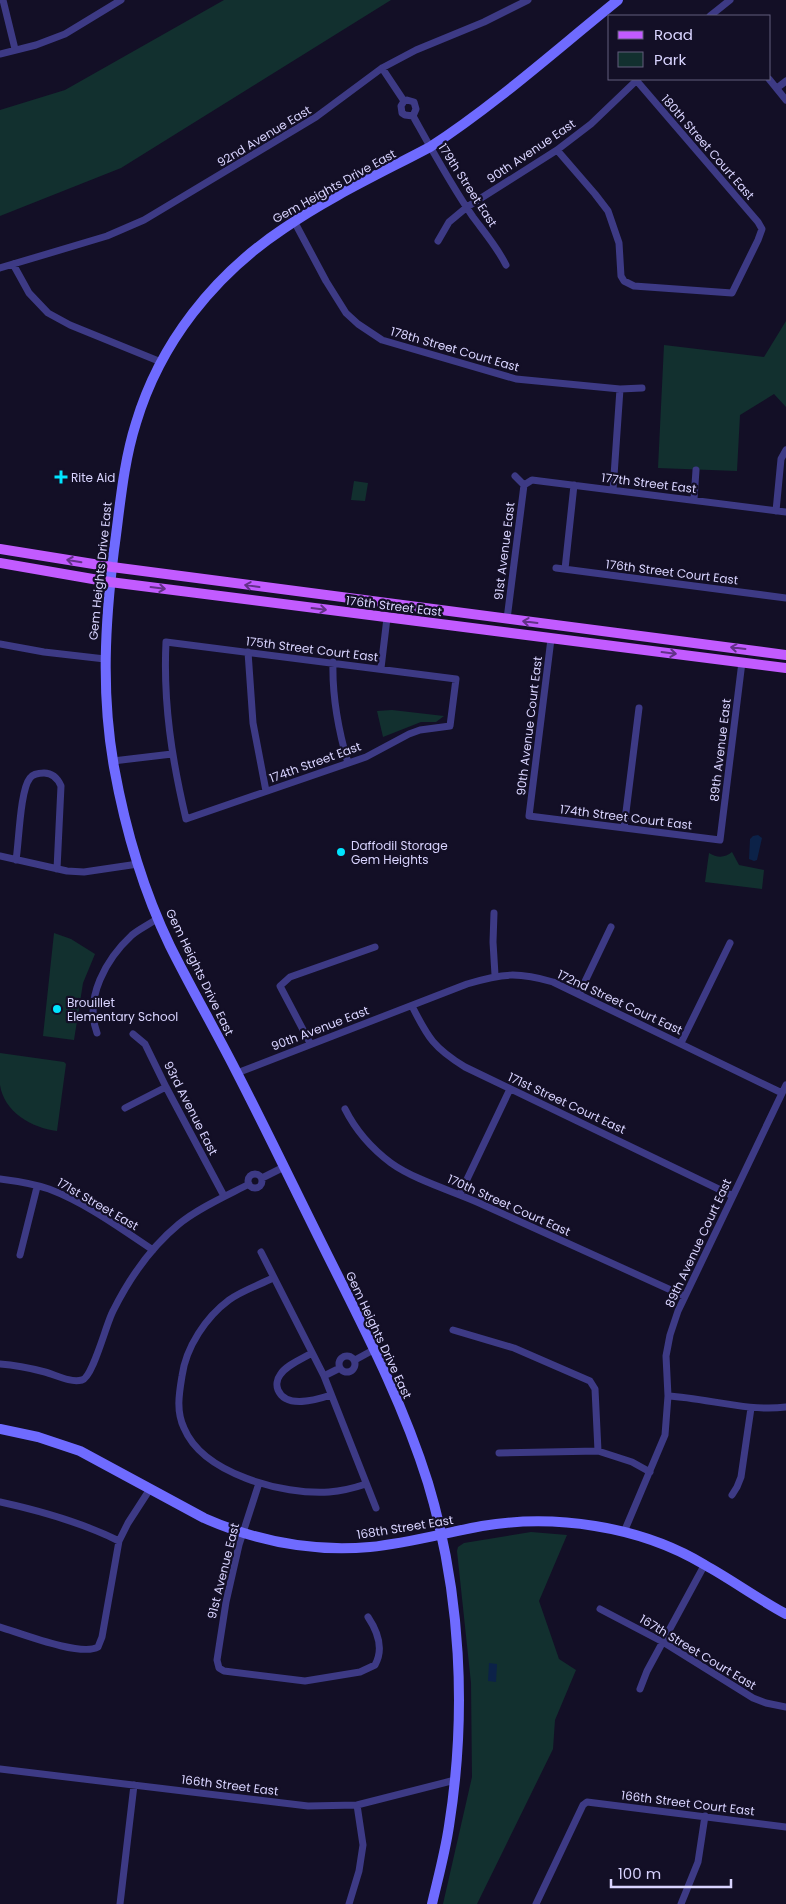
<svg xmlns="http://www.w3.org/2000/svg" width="786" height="1904" font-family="Poppins,sans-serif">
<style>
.green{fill:#12302f}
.water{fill:#0c2248}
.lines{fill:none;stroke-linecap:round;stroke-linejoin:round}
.street{stroke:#3d3a85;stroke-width:7}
.secondary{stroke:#6f6bff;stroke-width:10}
.primary{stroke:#c25bff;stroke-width:10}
.oneway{stroke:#623188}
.poi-dot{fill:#00e5ff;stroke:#130f26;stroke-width:2}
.labels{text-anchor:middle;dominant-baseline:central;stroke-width:4.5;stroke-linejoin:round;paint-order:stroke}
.street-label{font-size:12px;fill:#d9d4ff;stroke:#130f26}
.poi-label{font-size:12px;fill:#d9d4ff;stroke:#130f26;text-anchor:start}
</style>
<rect width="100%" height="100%" fill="#130f26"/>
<path class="green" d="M 224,0 L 391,0 L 121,168 L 0,216 L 0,110 L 65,90 Z
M 786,321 L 786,407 L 774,394 L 740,415 L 737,471 L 658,468 L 664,345 L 764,357 Z
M 354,481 L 368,483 L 365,501 L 351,500 Z
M 392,710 L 444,716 L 436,722 L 421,722 L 383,737 L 377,711 Z
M 732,852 L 739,865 L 764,870 L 762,889 L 705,882 L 709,853 C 717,858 725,858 732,852 Z
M 54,933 L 71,939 L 95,954 L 83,983 L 74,1040 L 43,1036 Z
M 0,1053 L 64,1062 L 66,1064 L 57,1131 C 32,1128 4,1112 0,1085 C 0,1075 0,1063 0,1053 Z
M 531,1532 L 567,1535 L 539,1601 L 559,1659 L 576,1670 L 555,1720 L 553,1749 L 477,1904 L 443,1904 L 472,1777 L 471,1683 L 457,1551 L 458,1547 L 464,1543 Z"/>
<path class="water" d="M 758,835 L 762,838 L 757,860 L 754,861 L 749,859 L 750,839 L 753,836 Z
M 489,1663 L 497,1664 L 496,1682 L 488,1681 Z"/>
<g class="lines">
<path class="street" d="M 3,0 L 15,49
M 710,16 L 730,0
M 0,54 L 36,45 L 65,34 L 121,0
M 382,68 L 404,101
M 769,79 L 786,100
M 777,88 L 786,81
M 413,116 L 405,115 L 402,113 L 401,106 L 404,101 L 407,100 L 414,102 L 416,109 L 413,116 C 432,150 451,185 473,217 C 485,233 497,247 506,265
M 557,150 L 595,194 L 608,211 L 619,243 L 621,276 L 624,281 L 634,286 L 732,293 L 758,240 L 762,229 L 758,222 L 636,80
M 294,221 L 326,281 L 346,313 L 358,324 L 382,340 L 516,379 L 620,389 L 642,388
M 438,241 L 449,222 L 467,207 L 557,150 L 591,124 L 638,79
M 13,264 L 29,293 L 48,313 L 70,325 L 161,362
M 0,268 L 107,236 L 144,220 L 316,117 L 382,68 L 416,50 L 484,22 L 528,0
M 515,476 L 524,485
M 524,485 L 532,480 L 786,512
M 613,490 L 620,389
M 694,499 L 696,470
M 776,511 L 781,459 L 786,450
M 556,568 L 786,598
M 565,569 L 574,485
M 507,619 L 524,485
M 551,639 L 529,816 L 720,840 L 742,662
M 166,642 L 456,679 L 450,726 L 420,730 L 409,734 L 366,757 L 186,819 C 172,760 163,703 166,642 Z
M 0,644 L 44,652 L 105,659
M 248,652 L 253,723 L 266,791
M 333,662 C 332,698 338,729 348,763
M 381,668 L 387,618
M 113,761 L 172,754
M 624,828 L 639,708
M 0,856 L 67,871 L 84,872 L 138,864
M 16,860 C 19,842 20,790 30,778 C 33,774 39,773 44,773 C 53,773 58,779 61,786 L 57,869
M 494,913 L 493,942 L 495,975
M 579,994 L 611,927
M 412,1006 C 428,1038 434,1048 465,1067 L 733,1196
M 97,1033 C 84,998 106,959 132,935 C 139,929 150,924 158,918
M 133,1034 L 145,1044 L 166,1087 L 224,1196
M 310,1043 L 280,986 L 290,977 L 375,947
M 681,1043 L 730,943
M 237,1073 L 467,984 C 503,973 518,972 553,982 L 782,1093
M 125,1108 L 166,1087
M 345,1109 C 356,1131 371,1148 391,1163 C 413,1179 452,1191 477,1202 C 546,1233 615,1264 684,1296
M248 1181a7 7 0 1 1 14 0a7 7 0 1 1-14 0Z
M 262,1178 L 284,1167
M 0,1179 C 16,1181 34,1184 49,1189 C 86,1203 120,1228 153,1250
M 460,1194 L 510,1089
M 261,1252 L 324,1376 L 376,1508
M 20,1255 L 37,1187
M 273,1278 C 259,1285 241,1291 229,1300 C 206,1317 186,1347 182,1376 C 179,1394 176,1411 184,1428 C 203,1474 283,1495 329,1492 C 342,1491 354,1488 366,1484
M 453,1330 L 514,1348 L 590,1381 L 595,1389 L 598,1451
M 312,1353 C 302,1359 286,1365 280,1375 C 277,1379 276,1385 278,1390 C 286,1409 316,1400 331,1395
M339 1364a8 8 0 1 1 16 0a8 8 0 1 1-16 0Z
M 355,1360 L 375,1349
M 0,1364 C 15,1365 30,1368 45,1372 C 56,1375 70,1383 82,1380 C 93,1377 106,1324 113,1311 C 129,1279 151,1247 179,1224 C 198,1208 228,1195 249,1184
M 324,1376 L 340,1368
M 668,1396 C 707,1398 747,1412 786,1407
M 499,1453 L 598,1451 L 632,1462 L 650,1472
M 259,1483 L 239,1545 L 226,1602 L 217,1660 L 219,1668 L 224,1671 L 305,1681 L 360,1672 L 375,1665 C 384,1649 378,1632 368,1617
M 732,1495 L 737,1487 L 741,1477 L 751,1408
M 0,1502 C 41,1511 81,1522 119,1541
M 624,1532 L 665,1435 L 668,1396 L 666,1356 L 670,1335 L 678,1311 L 786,1085
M 600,1609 L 663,1642 L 753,1698 L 766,1703 L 786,1707
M 0,1627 C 20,1633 81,1657 98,1647 L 102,1637 L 119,1541 L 128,1523 L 150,1489
M 640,1689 L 647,1671 L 705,1564
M 0,1769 L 308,1806 L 357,1805 L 455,1780
M 120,1904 L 134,1785
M 349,1904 L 359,1871 L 363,1845 L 357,1805
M 536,1904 L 583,1805 L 587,1802 L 786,1827
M 681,1904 L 698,1862 L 705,1816"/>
<path class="secondary" d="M 0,1429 L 38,1437 L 80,1451 L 204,1518 C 256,1541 313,1552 370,1547 C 408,1543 444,1533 482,1526 C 518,1520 558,1520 595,1526 C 633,1532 672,1545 705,1565 C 732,1580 758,1599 786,1614
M 432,1904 C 438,1878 445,1853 449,1826 C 467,1713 461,1593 428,1483 C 403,1403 365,1330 328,1256 C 297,1194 267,1131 235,1069 C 214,1028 191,988 170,946 C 143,890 125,828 114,767 C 101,693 105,623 114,550 C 120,507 123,464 136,423 C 160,343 214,275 283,229 C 329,197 381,173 430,147 C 496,104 556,50 618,0"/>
<path class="primary" d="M 0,549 L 112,567 L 786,655
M 0,563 L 110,582 L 786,668"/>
</g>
<defs><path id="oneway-shaft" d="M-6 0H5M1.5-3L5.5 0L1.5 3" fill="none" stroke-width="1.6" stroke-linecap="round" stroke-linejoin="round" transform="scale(1.25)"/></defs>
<g class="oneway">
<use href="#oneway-shaft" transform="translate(74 561) rotate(-171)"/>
<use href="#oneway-shaft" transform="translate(252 586) rotate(-172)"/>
<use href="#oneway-shaft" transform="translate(158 588) rotate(7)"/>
<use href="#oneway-shaft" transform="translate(319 609) rotate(7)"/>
<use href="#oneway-shaft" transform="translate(530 622) rotate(-173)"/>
<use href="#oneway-shaft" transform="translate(738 648) rotate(-173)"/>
<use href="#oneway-shaft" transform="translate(669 653) rotate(7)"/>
</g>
<g class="poi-dot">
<path d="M58.5 469.5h5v5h5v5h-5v5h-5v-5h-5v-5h5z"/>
<circle cx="341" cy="852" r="5"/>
<circle cx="57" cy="1009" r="5"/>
</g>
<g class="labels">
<g class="street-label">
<text transform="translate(264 136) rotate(-31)">92nd Avenue East</text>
<text transform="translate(708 147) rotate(49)">180th Street Court East</text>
<text transform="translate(531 151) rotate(-34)">90th Avenue East</text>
<text transform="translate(468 185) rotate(57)">179th Street East</text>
<text transform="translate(334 186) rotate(-29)">Gem Heights Drive East</text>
<text transform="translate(455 349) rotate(16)">178th Street Court East</text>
<text transform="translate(649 483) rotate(7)">177th Street East</text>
<text transform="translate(504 551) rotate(-83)">91st Avenue East</text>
<text transform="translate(100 571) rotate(-84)">Gem Heights Drive East</text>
<text transform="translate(672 572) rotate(7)">176th Street Court East</text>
<text transform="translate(394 606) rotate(7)">176th Street East</text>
<text transform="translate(312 649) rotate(7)">175th Street Court East</text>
<text transform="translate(529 726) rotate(-83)">90th Avenue Court East</text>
<text transform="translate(720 750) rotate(-83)">89th Avenue East</text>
<text transform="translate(315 762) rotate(-20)">174th Street East</text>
<text transform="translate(626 817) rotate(7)">174th Street Court East</text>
<text transform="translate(200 972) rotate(64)">Gem Heights Drive East</text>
<text transform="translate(620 1002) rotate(25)">172nd Street Court East</text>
<text transform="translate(320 1028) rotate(-21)">90th Avenue East</text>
<text transform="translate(567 1103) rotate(25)">171st Street Court East</text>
<text transform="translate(191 1108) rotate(63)">93rd Avenue East</text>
<text transform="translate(98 1204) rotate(30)">171st Street East</text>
<text transform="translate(509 1205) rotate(24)">170th Street Court East</text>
<text transform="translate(698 1243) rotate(-65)">89th Avenue Court East</text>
<text transform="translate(379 1335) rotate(65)">Gem Heights Drive East</text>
<text transform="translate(405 1527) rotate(-9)">168th Street East</text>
<text transform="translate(223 1571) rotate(-76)">91st Avenue East</text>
<text transform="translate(698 1652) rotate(31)">167th Street Court East</text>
<text transform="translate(230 1785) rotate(7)">166th Street East</text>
<text transform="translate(688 1803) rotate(7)">166th Street Court East</text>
</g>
<g class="poi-label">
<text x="71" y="477">Rite Aid</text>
<text x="351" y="845">Daffodil Storage<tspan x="351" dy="14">Gem Heights</tspan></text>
<text x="67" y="1002">Brouillet<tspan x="67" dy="14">Elementary School</tspan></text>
</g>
</g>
<rect x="608" y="15" width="162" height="65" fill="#130f26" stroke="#625e7d"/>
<rect x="618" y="31" width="25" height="8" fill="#c25bff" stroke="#625e7d"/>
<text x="654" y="40" font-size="15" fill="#d9d4ff">Road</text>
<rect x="618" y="52" width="25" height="15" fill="#12302f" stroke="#625e7d"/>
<text x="654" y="65" font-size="15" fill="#d9d4ff">Park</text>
<path d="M611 1879v8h120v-8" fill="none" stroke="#d9d4ff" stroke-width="2.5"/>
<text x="618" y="1879" font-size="15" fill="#d9d4ff" stroke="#130f26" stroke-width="4" paint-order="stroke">100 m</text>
</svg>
